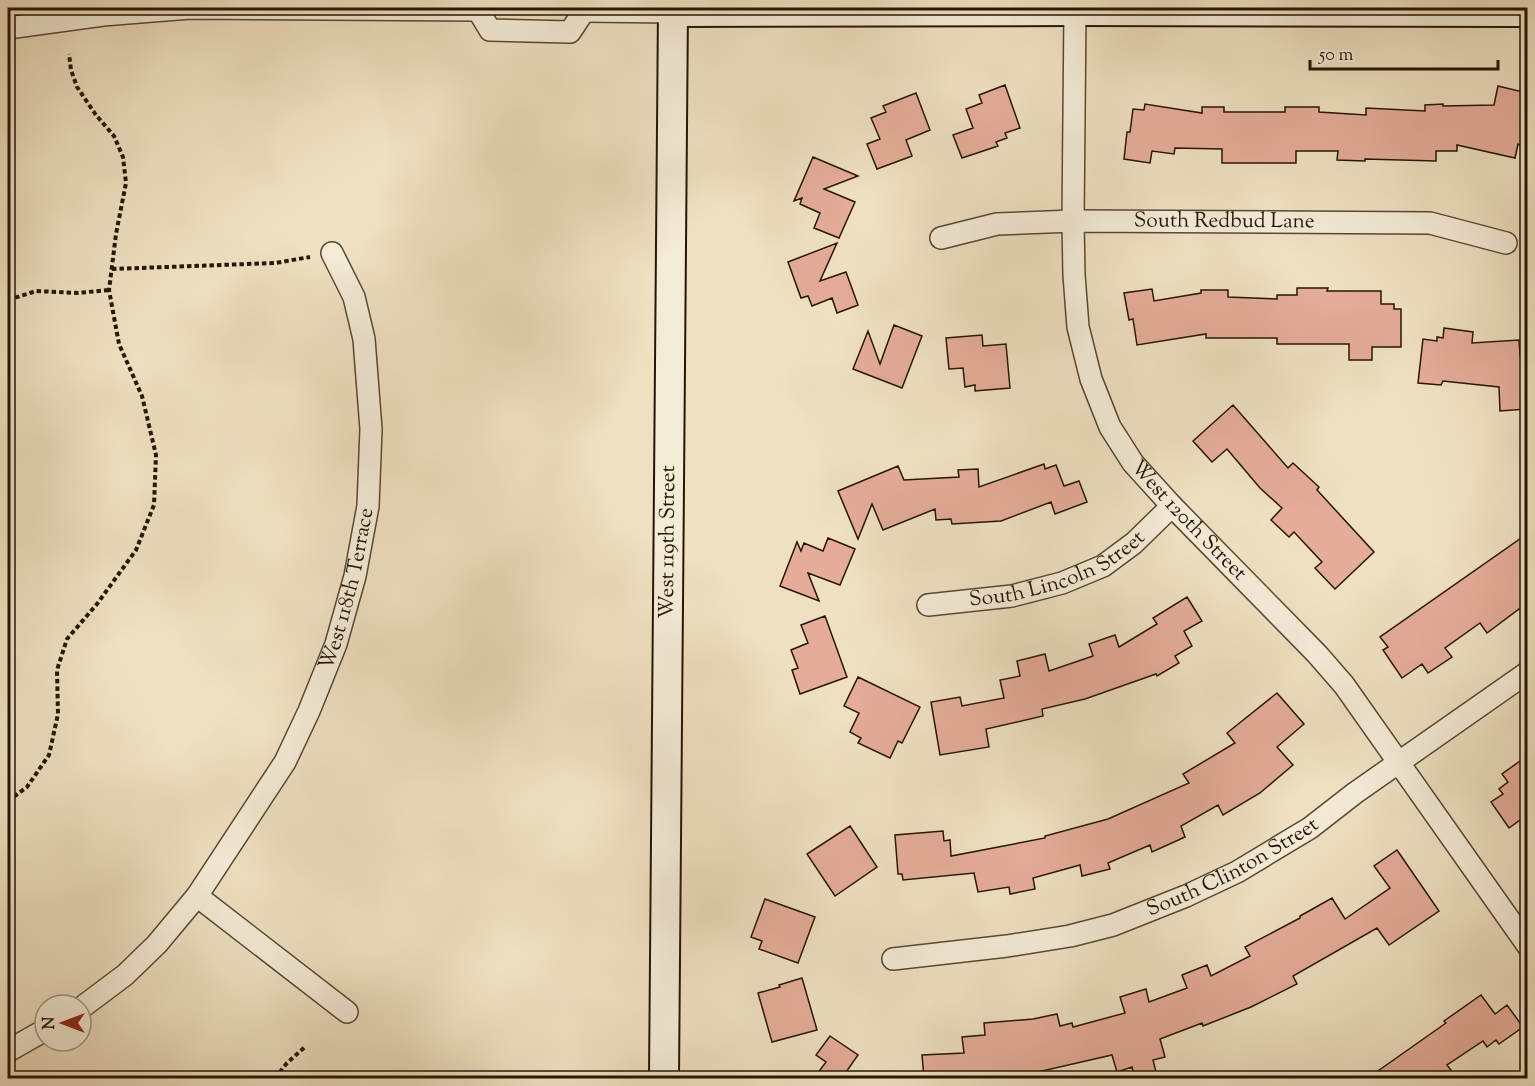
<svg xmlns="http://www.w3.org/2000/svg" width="1535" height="1086" font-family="'Sorts Mill Goudy',serif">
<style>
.building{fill:#e5ac99;stroke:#251603;stroke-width:1.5}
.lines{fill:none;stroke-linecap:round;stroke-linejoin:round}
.street-casing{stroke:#574832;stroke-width:24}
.secondary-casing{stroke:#251603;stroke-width:32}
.path{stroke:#251603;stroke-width:4;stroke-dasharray:4.5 3;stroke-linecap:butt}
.street{stroke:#f4ebd7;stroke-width:21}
.secondary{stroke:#f4ebd7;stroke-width:28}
.labels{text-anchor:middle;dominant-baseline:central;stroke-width:4.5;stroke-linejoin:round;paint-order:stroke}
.street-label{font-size:21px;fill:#251603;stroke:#f4ebd7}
</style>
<rect width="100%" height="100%" fill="#eee0c1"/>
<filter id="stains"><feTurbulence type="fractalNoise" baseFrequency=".00333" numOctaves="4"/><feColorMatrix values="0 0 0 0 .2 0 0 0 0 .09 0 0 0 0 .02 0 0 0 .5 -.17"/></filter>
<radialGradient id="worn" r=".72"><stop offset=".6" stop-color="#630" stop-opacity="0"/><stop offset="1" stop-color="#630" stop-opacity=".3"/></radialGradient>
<path class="building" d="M 1005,85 L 1020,128 L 1005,133 L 1007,138 L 996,142 L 998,146 L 962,158 L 953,135 L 973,128 L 966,109 L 982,103 L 979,95 Z
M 1498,86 L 1523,92 L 1522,97 L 1527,99 L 1527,131 L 1524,146 L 1518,144 L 1515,158 L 1457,145 L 1457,151 L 1436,151 L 1436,161 L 1365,159 L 1365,161 L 1337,160 L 1338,151 L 1296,151 L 1296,163 L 1222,163 L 1222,149 L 1175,148 L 1174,154 L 1152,151 L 1150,163 L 1124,159 L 1127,132 L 1130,132 L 1133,109 L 1144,110 L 1145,104 L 1202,113 L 1202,107 L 1224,107 L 1224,112 L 1285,112 L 1285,107 L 1319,107 L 1319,112 L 1366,115 L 1366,108 L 1425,111 L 1425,105 L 1443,104 L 1443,106 L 1494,105 Z
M 916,93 L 930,130 L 906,140 L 912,156 L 877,169 L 867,144 L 880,139 L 871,118 L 886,112 L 883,106 Z
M 813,157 L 858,176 L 824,189 L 855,202 L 839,238 L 814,228 L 820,213 L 800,204 L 802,198 L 794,201 Z
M 837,243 L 820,281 L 846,272 L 858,305 L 837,313 L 832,298 L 812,306 L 808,296 L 801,298 L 788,262 Z
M 1297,288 L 1328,288 L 1327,291 L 1381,291 L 1381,304 L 1394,304 L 1394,309 L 1401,309 L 1401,347 L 1372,347 L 1372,360 L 1349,360 L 1349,344 L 1277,344 L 1277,338 L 1206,338 L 1206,334 L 1137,345 L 1133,319 L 1129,320 L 1124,293 L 1152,289 L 1154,301 L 1201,293 L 1201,290 L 1228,290 L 1228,297 L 1277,299 L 1277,295 L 1297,295 Z
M 894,325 L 922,336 L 902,388 L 853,369 L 868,331 L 880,364 Z
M 1444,328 L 1473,332 L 1472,343 L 1519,340 L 1520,355 L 1527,354 L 1527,390 L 1526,390 L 1527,409 L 1500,411 L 1499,387 L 1443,381 L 1441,385 L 1418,383 L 1423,339 L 1437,341 L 1437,337 L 1443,338 Z
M 982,335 L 983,346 L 1006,344 L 1010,388 L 975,391 L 975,385 L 965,387 L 963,368 L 949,369 L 946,338 Z
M 1233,405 L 1288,468 L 1293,463 L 1319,487 L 1317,490 L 1374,552 L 1335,589 L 1315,568 L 1322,562 L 1294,532 L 1289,537 L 1271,520 L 1282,508 L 1260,488 L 1227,449 L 1212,462 L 1193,441 Z
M 1044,464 L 1045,469 L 1056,465 L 1064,486 L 1079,481 L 1087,502 L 1055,514 L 1051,502 L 1001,521 L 952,524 L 951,519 L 936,520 L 935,509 L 883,530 L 872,504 L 858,539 L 838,491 L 898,466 L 904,480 L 959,477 L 958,470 L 978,469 L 979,487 Z
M 1527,534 L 1527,603 L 1487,633 L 1480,623 L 1445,648 L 1452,657 L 1428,673 L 1422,664 L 1402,678 L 1383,650 L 1388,647 L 1380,637 Z
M 828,538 L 855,549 L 840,585 L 808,573 L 819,601 L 780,586 L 797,542 L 801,551 L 804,543 L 823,551 Z
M 1187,597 L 1202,621 L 1184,631 L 1192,646 L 1175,656 L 1179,663 L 1157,676 L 1156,674 L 1085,699 L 1042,709 L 1043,716 L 986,729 L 989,747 L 940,755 L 931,702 L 960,697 L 962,706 L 1004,698 L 1000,680 L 1020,676 L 1017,661 L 1045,654 L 1049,671 L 1093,656 L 1089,644 L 1115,635 L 1119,647 L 1157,624 L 1153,618 Z
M 825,616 L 847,677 L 800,694 L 792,670 L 798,668 L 791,650 L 808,643 L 801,625 Z
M 858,677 L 920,707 L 902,743 L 898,741 L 890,758 L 858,743 L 861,738 L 850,732 L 859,713 L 844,706 Z
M 1277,693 L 1304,724 L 1277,747 L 1293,765 L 1260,793 L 1223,815 L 1218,805 L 1181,826 L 1185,837 L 1152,852 L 1150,845 L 1108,863 L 1110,869 L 1082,876 L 1080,865 L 1033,878 L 1035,889 L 1010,894 L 1009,887 L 978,892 L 974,873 L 903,880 L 902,874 L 898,874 L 895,835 L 943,831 L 944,841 L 950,840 L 951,856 L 1045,838 L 1045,836 L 1108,819 L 1189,783 L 1183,774 L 1235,743 L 1227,733 Z
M 1527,756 L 1527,815 L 1509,828 L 1491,802 L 1503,794 L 1499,789 L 1508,782 L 1502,774 Z
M 850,826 L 877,867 L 835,896 L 807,854 Z
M 1397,850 L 1439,911 L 1389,945 L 1377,928 L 1293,976 L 1297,984 L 1251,1007 L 1203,1026 L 1202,1023 L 1160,1039 L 1165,1057 L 1153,1060 L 1156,1072 L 1135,1078 L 1132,1067 L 1117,1072 L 1112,1055 L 1012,1078 L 924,1078 L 922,1055 L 964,1053 L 962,1037 L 985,1035 L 984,1023 L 1033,1019 L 1057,1014 L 1060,1026 L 1072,1023 L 1073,1027 L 1125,1013 L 1120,997 L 1146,989 L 1149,1002 L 1187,988 L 1182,975 L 1207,965 L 1211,976 L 1250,956 L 1245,947 L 1300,918 L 1300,916 L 1332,898 L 1345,919 L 1390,888 L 1374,866 Z
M 765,899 L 815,917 L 798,963 L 759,949 L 762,941 L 751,937 Z
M 802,978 L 817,1030 L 772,1042 L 758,993 L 780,987 L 779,985 Z
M 1481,995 L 1495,1014 L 1507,1005 L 1523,1027 L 1499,1044 L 1496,1040 L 1487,1047 L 1483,1041 L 1447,1065 L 1457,1078 L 1368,1078 L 1446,1023 L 1444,1021 Z
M 830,1036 L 858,1055 L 842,1078 L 814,1078 L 826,1062 L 816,1055 Z"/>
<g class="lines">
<g class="street-casing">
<g id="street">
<path d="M 478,10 L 490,30 L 570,32 L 584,11"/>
<path d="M 584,11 L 673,12"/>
<path id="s1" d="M 1075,11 L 1073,221 L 1074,275 L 1078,327 L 1091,379 L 1110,427 L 1133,463 L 1172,506 L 1317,654 L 1344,685 L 1528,946"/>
<path d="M 8,28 L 103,15 L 190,8 L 478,10"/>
<path id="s2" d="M 941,238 L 997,224 L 1073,221 L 1430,223 L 1506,243"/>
<path id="s3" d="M 928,605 L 1012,596 L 1062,583 L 1103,566 L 1134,543 L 1172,506"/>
<path d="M 197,896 L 347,1012"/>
<path id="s4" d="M 893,959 L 1007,946 L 1070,936 L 1113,925 L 1186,896 L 1237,872 L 1310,828 L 1355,793 L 1528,672"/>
<path id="s5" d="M 81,1008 L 125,975 L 157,944 L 197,896 L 285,762 L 309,711 L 336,644 L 355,576 L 368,506 L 371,429 L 364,339 L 354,297 L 332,253"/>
<path d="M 8,1051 L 45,1030"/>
</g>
</g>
<g class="secondary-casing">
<g id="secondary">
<path d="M 673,12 L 1075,11 L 1528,12"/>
<path id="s6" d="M 664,1078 L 673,8"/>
</g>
</g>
<path class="path" d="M 112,269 L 275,263 L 310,257
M 8,300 L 36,291 L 77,293 L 109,290
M 8,801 L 27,787 L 49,755 L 58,714 L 57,670 L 67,639 L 97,604 L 136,550 L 154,505 L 156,455 L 142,396 L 119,344 L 109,290 L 116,234 L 126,183 L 123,157 L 114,136 L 96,115 L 77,87 L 71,70 L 69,54
M 275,1078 L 287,1063 L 305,1047"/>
<use href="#street" class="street"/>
<use href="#secondary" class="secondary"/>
</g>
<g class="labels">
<g class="street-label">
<text stroke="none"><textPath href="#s2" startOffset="285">South Redbud Lane</textPath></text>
<text stroke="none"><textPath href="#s1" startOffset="544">West 120th Street</textPath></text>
<text stroke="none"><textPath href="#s6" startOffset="536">West 119th Street</textPath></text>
<text stroke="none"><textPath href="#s3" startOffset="136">South Lincoln Street</textPath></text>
<text stroke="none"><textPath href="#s5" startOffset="507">West 118th Terrace</textPath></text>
<text stroke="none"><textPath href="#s4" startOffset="356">South Clinton Street</textPath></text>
</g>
</g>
<rect width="1535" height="1086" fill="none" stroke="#eee0c1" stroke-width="30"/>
<rect x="9" y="9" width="1517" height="1068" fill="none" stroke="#251603" stroke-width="3"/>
<rect x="15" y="15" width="1505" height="1056" fill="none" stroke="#251603" stroke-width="1.5"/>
<g transform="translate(63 1023) rotate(270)"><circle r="28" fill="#f4ebd7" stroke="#a19682" stroke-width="1.5"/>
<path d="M0-4.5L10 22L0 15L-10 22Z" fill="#8f2418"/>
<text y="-9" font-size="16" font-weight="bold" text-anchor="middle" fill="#251603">N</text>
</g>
<path d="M1310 60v9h188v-9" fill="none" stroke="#251603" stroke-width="3"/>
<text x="1319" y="60" font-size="18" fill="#251603" stroke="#f4ebd7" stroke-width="4.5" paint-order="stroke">50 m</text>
<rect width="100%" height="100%" filter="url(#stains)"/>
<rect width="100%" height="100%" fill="url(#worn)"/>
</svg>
